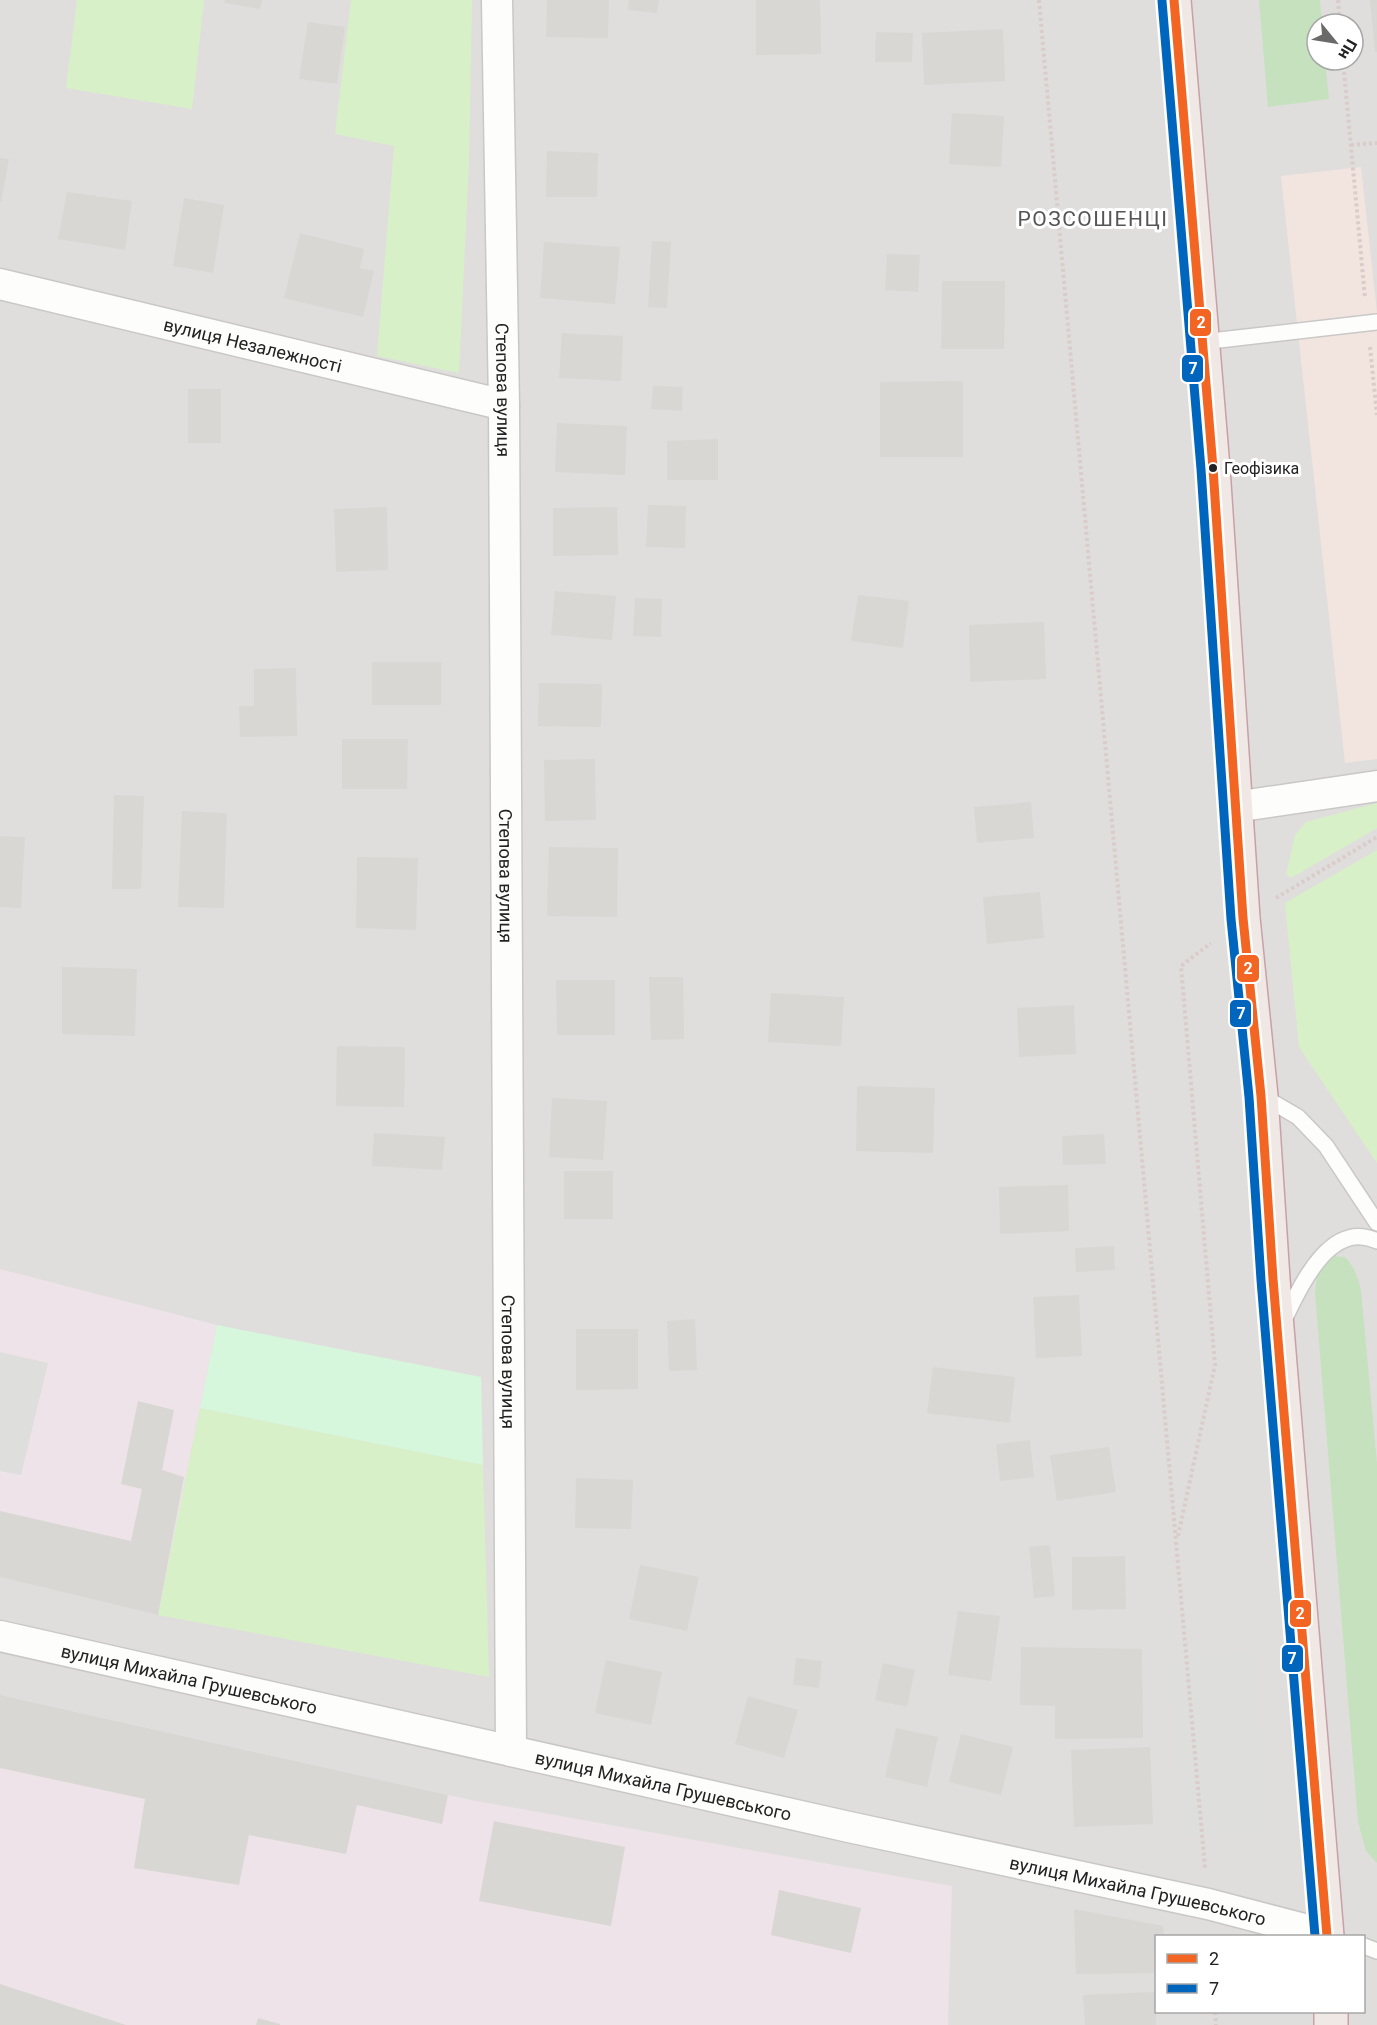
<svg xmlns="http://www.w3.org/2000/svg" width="1377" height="2025" font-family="Roboto,sans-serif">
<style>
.residential{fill:#dfdedc;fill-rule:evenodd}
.commercial{fill:#f2e5e0}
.industrial{fill:#eee3e8}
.religious{fill:#dededc}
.grass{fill:#d8f0c8}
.forest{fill:#c6e1be}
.park{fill:#d7f7dc}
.building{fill:#d8d7d3}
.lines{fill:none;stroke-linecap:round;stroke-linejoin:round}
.service-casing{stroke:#c9c8c7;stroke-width:18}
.minor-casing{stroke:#c9c8c7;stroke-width:33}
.trunk-casing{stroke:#c8a0a6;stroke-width:36}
.path{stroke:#d9ccc9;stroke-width:4;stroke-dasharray:3 3;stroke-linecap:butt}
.service{stroke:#fdfdfc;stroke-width:15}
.minor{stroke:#fdfdfc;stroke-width:30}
.trunk{stroke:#f0e8e4;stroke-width:33}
.bus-1-casing{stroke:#fff;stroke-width:14}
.bus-2-casing{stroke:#fff;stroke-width:14}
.bus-1{stroke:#f26522;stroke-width:9}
.bus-2{stroke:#0065bd;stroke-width:9}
.bus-dot{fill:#222;stroke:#fff;stroke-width:2}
.labels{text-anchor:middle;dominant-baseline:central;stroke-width:6;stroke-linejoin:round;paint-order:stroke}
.bus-label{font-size:16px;fill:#222;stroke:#fff;text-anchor:start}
.street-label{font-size:18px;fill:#222;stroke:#fff}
.quarter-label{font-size:21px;letter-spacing:1.5px;fill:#555;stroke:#fff}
.line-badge{stroke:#fff;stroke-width:2}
.badge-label{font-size:16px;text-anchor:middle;font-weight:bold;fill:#fff}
</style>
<rect width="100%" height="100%" fill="#f0efeb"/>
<path class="residential" d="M 0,0 L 1377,0 L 1377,2025 L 0,2025 ZM 1317,24 L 1353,24 L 1353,60 L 1317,60 ZM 1156,1936 L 1364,1936 L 1364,2012 L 1156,2012 Z"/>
<path class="commercial" d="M 1361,167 L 1377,312 L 1377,759 L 1345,763 L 1281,176 Z"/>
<path class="industrial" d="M 0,1269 L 217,1325 L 158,1615 L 0,1577 Z
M 0,1695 L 471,1800 L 952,1886 L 948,2025 L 0,2025 Z"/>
<path class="religious" d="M 0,1352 L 48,1363 L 21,1475 L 0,1471 Z
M 1253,1652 L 1268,1829 L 1184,1836 L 1170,1659 Z"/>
<path class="grass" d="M 77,0 L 204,0 L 192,109 L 66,88 Z
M 351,0 L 472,0 L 469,160 L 459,373 L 377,356 L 394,146 L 335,134 Z
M 1377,803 L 1377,828 L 1291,878 L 1286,874 L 1295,835 L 1306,822 Z
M 1377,850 L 1377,1163 L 1299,1047 L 1285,903 Z
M 200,1408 L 483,1465 L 489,1677 L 158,1615 Z"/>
<path class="forest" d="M 1259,0 L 1320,0 L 1322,24 L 1317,24 L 1317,60 L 1325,60 L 1329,99 L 1268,107 Z
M 1334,1256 L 1345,1257 C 1355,1268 1358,1277 1361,1291 L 1377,1463 L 1377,1863 L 1366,1851 L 1358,1822 L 1315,1293 C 1317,1275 1317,1264 1334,1256 Z"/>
<path class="park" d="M 217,1325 L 481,1377 L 483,1465 L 200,1408 Z"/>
<path class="building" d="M 225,0 L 262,0 L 260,9 L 224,3 Z
M 547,0 L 609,0 L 608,38 L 546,37 Z
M 629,0 L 659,0 L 657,13 L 628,10 Z
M 756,0 L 820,0 L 821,54 L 756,55 Z
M 1370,0 L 1377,0 L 1377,52 L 1375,52 Z
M 308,22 L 345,27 L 337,84 L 299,79 Z
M 1003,29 L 1005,81 L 924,85 L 922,33 Z
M 876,32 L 913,33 L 912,62 L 875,62 Z
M 952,113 L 1004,116 L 1001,167 L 949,164 Z
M 547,151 L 598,153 L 597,197 L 546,197 Z
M 0,158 L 9,159 L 1,202 L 0,202 Z
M 67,192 L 132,201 L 125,250 L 58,239 Z
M 184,198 L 224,205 L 213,273 L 173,266 Z
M 300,233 L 364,249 L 360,268 L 374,271 L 363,317 L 284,298 Z
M 652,241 L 671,242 L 667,308 L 648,307 Z
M 544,242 L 620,247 L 615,304 L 540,298 Z
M 887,254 L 920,255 L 918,292 L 885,290 Z
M 942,281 L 1005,281 L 1004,349 L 941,349 Z
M 562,333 L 623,336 L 621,381 L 559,378 Z
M 963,381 L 963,457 L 880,457 L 880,382 Z
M 653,386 L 683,387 L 682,411 L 651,409 Z
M 188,389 L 221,389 L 221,443 L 188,443 Z
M 557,423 L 627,426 L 625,475 L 555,472 Z
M 718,439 L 718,480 L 667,480 L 667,441 Z
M 648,505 L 686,506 L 685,548 L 646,547 Z
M 387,507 L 388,570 L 336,572 L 334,509 Z
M 617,507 L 618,555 L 553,556 L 553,508 Z
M 555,591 L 616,596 L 612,640 L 551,635 Z
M 858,595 L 909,601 L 903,648 L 851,641 Z
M 635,598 L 662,599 L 661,637 L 633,636 Z
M 1044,622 L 1046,679 L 970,682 L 969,625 Z
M 372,662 L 441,662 L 441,705 L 372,705 Z
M 296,668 L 297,736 L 240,737 L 239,706 L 254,706 L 254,669 Z
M 539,683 L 602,684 L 601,727 L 538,726 Z
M 342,739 L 408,739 L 407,789 L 342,789 Z
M 595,759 L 596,820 L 545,821 L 544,760 Z
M 114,795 L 144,796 L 141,889 L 112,889 Z
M 1031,802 L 1034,838 L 977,843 L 974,807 Z
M 182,811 L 227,813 L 224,908 L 178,907 Z
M 0,836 L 25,837 L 21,908 L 0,907 Z
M 549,847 L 618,848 L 617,917 L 547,916 Z
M 357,857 L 418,858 L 416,930 L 356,928 Z
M 1040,892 L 1044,938 L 987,944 L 983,897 Z
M 62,967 L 137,969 L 135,1036 L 62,1034 Z
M 649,977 L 683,977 L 684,1039 L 651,1040 Z
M 556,980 L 615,980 L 615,1035 L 557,1035 Z
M 771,993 L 844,997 L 841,1046 L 768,1042 Z
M 1074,1005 L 1076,1054 L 1019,1057 L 1017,1008 Z
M 337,1046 L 405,1047 L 404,1107 L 336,1106 Z
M 857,1086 L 935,1088 L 933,1153 L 856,1151 Z
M 552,1098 L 607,1101 L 603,1160 L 549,1157 Z
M 374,1133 L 445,1137 L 442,1170 L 372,1166 Z
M 1104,1134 L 1106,1164 L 1063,1165 L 1062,1136 Z
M 564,1171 L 613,1171 L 613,1219 L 564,1219 Z
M 1068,1185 L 1069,1231 L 1000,1234 L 999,1187 Z
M 1114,1246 L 1115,1270 L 1076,1272 L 1075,1248 Z
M 1079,1295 L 1082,1356 L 1036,1358 L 1033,1297 Z
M 695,1319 L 697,1370 L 669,1371 L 667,1321 Z
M 576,1329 L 638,1329 L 638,1389 L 576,1390 Z
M 933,1367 L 1015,1377 L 1010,1423 L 927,1413 Z
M 138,1401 L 174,1410 L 162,1470 L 184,1477 L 158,1615 L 0,1577 L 0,1511 L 131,1541 L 142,1489 L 121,1484 Z
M 1030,1440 L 1034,1477 L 1000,1481 L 996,1444 Z
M 1109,1447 L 1116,1492 L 1057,1501 L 1050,1455 Z
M 576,1478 L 633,1480 L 631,1529 L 575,1528 Z
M 1050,1545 L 1055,1596 L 1034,1598 L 1029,1547 Z
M 1125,1556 L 1126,1609 L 1072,1610 L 1072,1557 Z
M 640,1565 L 699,1577 L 687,1631 L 629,1619 Z
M 958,1611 L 1000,1616 L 991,1681 L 948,1675 Z
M 1021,1647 L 1142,1649 L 1143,1738 L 1055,1739 L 1055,1706 L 1020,1705 Z
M 796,1658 L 822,1661 L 819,1688 L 793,1685 Z
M 606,1660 L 662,1672 L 651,1725 L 595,1713 Z
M 883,1663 L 915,1670 L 907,1707 L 875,1700 Z
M 0,1695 L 448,1795 L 442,1824 L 357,1805 L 346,1854 L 249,1835 L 239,1885 L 134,1868 L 145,1799 L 0,1768 Z
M 748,1696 L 798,1710 L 784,1758 L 735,1744 Z
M 896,1728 L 938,1737 L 927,1787 L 885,1777 Z
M 961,1734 L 1013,1747 L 1001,1795 L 949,1782 Z
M 1150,1747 L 1153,1824 L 1074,1827 L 1071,1750 Z
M 494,1821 L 625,1847 L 611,1926 L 479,1901 Z
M 779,1890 L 861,1908 L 851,1953 L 771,1935 Z
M 1074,1909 L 1163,1926 L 1164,1936 L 1156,1936 L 1156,1973 L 1076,1974 Z
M 0,1984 L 126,2025 L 0,2025 Z
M 1155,1992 L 1156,2025 L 1085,2025 L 1083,1995 Z
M 258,2018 L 280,2024 L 280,2025 L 256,2025 Z"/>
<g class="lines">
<g class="service-casing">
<path id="service" d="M 1202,342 L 1377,322
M 1262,1096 L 1298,1117 L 1326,1146 L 1377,1223
M 1283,1322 C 1299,1290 1329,1218 1377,1241
M 1364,1946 L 1377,1951"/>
</g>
<g class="minor-casing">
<g id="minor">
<path id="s1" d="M 497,0 L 504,405 L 511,1751"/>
<path id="s2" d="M 0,284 L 504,405"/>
<path d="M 1235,807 L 1377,786"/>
<path id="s3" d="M 0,1636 L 849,1827 L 1208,1904 L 1327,1935"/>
</g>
</g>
<g class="trunk-casing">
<path id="trunk" d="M 1174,0 L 1213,468 L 1243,918 L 1261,1096 L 1273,1279 L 1327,1936
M 1331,2012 L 1331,2025"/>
</g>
<path class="path" d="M 1039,0 L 1205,1868
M 1338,0 L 1340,24
M 1343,60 L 1365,298
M 1351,145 L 1377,143
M 1370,347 L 1377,415
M 1276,898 L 1377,837
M 1178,1536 L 1215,1365 L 1181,966 L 1211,943
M 1215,2012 L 1216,2025"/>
<use href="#service" class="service"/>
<use href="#minor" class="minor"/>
<use href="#trunk" class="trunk"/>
<g class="bus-1-casing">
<path id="bus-1" d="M 1174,0 L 1213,468 L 1243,918 L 1261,1096 L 1273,1279 L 1327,1936"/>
</g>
<g class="bus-2-casing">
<path id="bus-2" d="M 1162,1 L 1201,469 L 1231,919 L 1249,1097 L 1261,1280 L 1315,1936"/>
</g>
<use href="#bus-1" class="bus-1"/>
<use href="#bus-2" class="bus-2"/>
</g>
<circle class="bus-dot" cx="1213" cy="468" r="5"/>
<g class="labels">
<g class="bus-label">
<text x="1224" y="468">Геофізика</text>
</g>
<g class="street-label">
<text stroke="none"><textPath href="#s2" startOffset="260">вулиця Незалежності</textPath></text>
<text stroke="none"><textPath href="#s1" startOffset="390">Степова вулиця</textPath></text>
<text stroke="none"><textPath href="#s1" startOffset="876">Степова вулиця</textPath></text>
<text stroke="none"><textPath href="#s1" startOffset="1362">Степова вулиця</textPath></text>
<text stroke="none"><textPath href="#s3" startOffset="194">вулиця Михайла Грушевського</textPath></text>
<text stroke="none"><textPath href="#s3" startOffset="680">вулиця Михайла Грушевського</textPath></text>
<text stroke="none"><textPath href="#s3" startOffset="1166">вулиця Михайла Грушевського</textPath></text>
</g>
<g class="quarter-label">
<text x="1093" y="219">РОЗСОШЕНЦІ</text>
</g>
</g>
<g class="line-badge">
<rect x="1189" y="308" width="23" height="29" rx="6" fill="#f26522"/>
<rect x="1181" y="354" width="23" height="29" rx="6" fill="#0065bd"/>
<rect x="1236" y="954" width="24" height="29" rx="6" fill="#f26522"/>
<rect x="1229" y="999" width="23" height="29" rx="6" fill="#0065bd"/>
<rect x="1289" y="1599" width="23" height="29" rx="6" fill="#f26522"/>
<rect x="1281" y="1644" width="23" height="29" rx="6" fill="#0065bd"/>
</g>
<g class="badge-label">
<text x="1201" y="328">2</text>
<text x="1193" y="374">7</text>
<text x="1248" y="974">2</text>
<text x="1241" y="1019">7</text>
<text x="1300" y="1619">2</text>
<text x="1292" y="1664">7</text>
</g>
<rect x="1155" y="1935" width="210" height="78" fill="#ffffff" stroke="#a7a7a7" stroke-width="1.5"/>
<rect x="1167" y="1954" width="30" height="9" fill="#f26522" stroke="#a7a7a7" stroke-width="1.5"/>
<text x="1209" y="1965" font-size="18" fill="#222222">2</text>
<rect x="1167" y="1984" width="30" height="9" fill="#0065bd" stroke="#a7a7a7" stroke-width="1.5"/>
<text x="1209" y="1995" font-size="18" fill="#222222">7</text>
<g transform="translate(1335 42) rotate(120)"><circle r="28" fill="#ffffff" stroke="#a7a7a7" stroke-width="1.5"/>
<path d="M0-4.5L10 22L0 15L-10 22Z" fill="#6a6a68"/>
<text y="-9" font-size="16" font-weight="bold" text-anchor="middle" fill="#222222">Пн</text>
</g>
</svg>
